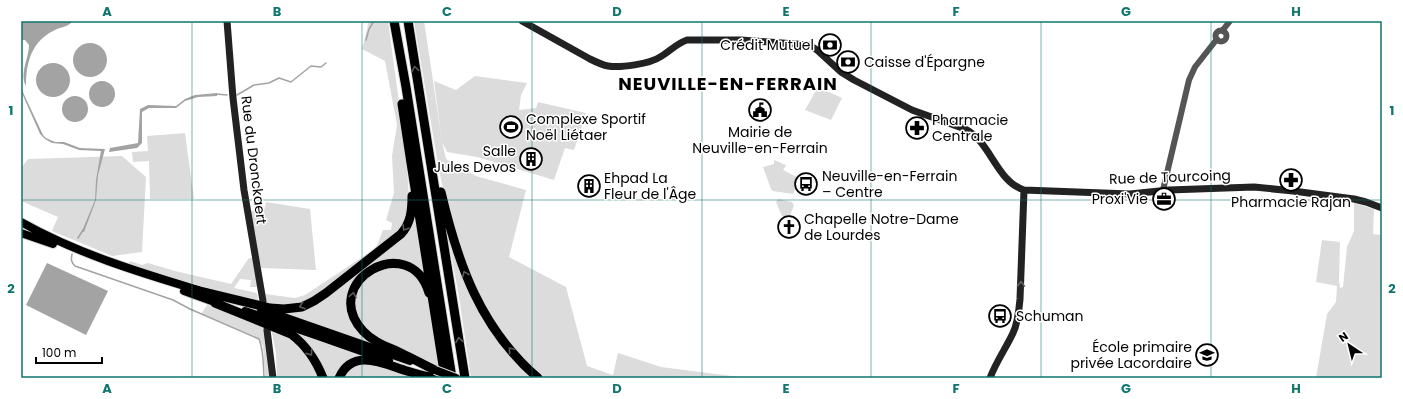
<svg xmlns="http://www.w3.org/2000/svg" width="1403" height="399" font-family="Poppins,sans-serif">
<style>
.green{fill:#dcdcdc}
.water{fill:#a3a3a3}
.lines{fill:none;stroke-linecap:round;stroke-linejoin:round}
.stream{stroke:#a3a3a3;stroke-width:1.5}
.trunk-casing{stroke:#dbdbdb;stroke-width:10}
.motorway-casing{stroke:#dbdbdb;stroke-width:11}
.tertiary{stroke:#555;stroke-width:6}
.secondary{stroke:#222;stroke-width:7}
.trunk{stroke:#000;stroke-width:8}
.motorway{stroke:#000;stroke-width:9}
.trunk-bridge-casing{stroke:#dbdbdb;stroke-width:10;stroke-linecap:butt}
.trunk-bridge{stroke:#000;stroke-width:8}
.oneway{stroke:#595959}
.oneway2{stroke:#646464}
.grid{fill:none;stroke:#0f766e;stroke-width:1;stroke-opacity:0.55}
.labels{text-anchor:middle;dominant-baseline:central;stroke-width:3;stroke-linejoin:round;paint-order:stroke}
.poi-label{font-size:14px;fill:#000;stroke:#fff;text-anchor:start}
.street-label{font-size:14px;fill:#000;stroke:#fff}
.district-label{font-size:18px;font-weight:bold;letter-spacing:1px;fill:#000;stroke:#fff}
.neatline{fill:none;stroke:#0f766e;stroke-width:1.5}
.grid-label{font-size:13px;text-anchor:middle;font-weight:bold;fill:#0f766e}
</style>
<rect width="100%" height="100%" fill="#fff"/>
<path class="green" d="M 369,21 L 388,21 L 405,146 L 410,208 L 399,232 L 322,293 L 303,303 L 292,306 L 267,304 L 265,294 L 295,298 L 305,295 L 376,248 L 383,230 L 391,230 L 392,223 L 386,220 L 394,193 L 392,156 L 397,125 L 385,61 L 362,49 L 367,30 L 368,24 Z
M 414,21 L 424,21 L 442,141 L 434,81 L 456,90 L 475,76 L 527,83 L 521,95 L 519,110 L 536,108 L 538,102 L 586,113 L 574,150 L 565,148 L 554,180 L 477,157 L 447,152 L 442,142 L 446,159 L 476,176 L 526,190 L 509,257 L 566,287 L 587,366 L 613,375 L 618,353 L 661,367 L 748,378 L 544,378 L 513,348 L 500,331 L 477,293 L 449,213 L 439,171 Z
M 818,87 L 842,98 L 831,120 L 805,110 Z
M 185,133 L 194,199 L 150,199 L 149,161 L 133,162 L 132,152 L 148,151 L 147,136 Z
M 122,156 L 146,177 L 142,252 L 112,256 L 52,231 L 58,217 L 21,201 L 21,168 L 28,159 Z
M 774,160 L 786,165 L 783,170 L 799,178 L 793,194 L 773,191 L 771,189 L 763,167 L 774,164 Z
M 778,199 L 792,202 L 794,205 L 790,216 L 788,218 L 782,216 L 776,202 Z
M 266,202 L 310,209 L 316,270 L 261,268 L 250,211 L 264,210 Z
M 1354,203 L 1374,209 L 1373,234 L 1382,235 L 1382,378 L 1316,378 L 1327,314 L 1336,302 L 1337,286 L 1316,282 L 1322,240 L 1340,242 L 1339,279 L 1340,288 L 1343,287 L 1347,247 L 1354,231 Z
M 416,212 L 426,275 L 422,276 L 383,262 L 350,297 L 371,343 L 283,312 L 292,311 L 391,246 Z
M 447,232 L 448,232 L 466,284 L 534,378 L 471,378 L 459,297 Z
M 249,258 L 253,258 L 258,287 L 250,287 L 251,280 L 240,279 L 234,288 L 257,293 L 258,301 L 216,291 L 129,265 L 130,261 L 142,265 L 148,263 L 175,271 L 231,284 Z
M 398,267 L 409,271 L 418,278 L 427,295 L 439,368 C 410,355 340,334 358,290 C 361,283 371,272 379,269 C 384,267 392,268 398,267 Z
M 208,304 L 265,326 L 271,378 L 265,377 L 263,346 L 259,339 L 201,314 Z
M 271,328 L 287,336 L 307,353 L 319,378 L 277,378 L 276,353 Z
M 291,330 L 366,357 L 337,378 L 325,378 Z
M 372,363 L 417,378 L 342,378 L 353,366 Z"/>
<path class="water" d="M 21,21 L 73,21 C 69,26 63,27 57,29 C 32,40 26,61 26,86 C 19,74 29,58 29,45 L 25,40 L 21,40 Z
M73 60a17 17 0 1 1 34 0a17 17 0 1 1-34 0Z
M36 80a17 17 0 1 1 34 0a17 17 0 1 1-34 0Z
M89 94a13 13 0 1 1 26 0a13 13 0 1 1-26 0Z
M 21,88 L 43,135 L 46,138 L 55,142 L 64,142 L 80,148 L 105,149 L 98,175 L 96,200 L 84,232 L 82,231 L 95,200 L 96,180 L 101,151 L 79,150 L 63,144 L 52,143 L 45,139 L 40,134 L 21,91 Z
M 217,93 L 217,96 L 198,97 L 185,101 L 176,108 L 149,108 L 142,112 L 142,143 L 137,148 L 109,152 L 110,148 L 138,143 L 140,109 L 148,105 L 176,106 L 185,99 L 195,95 Z
M62 109a13 13 0 1 1 26 0a13 13 0 1 1-26 0Z
M 47,263 L 108,291 L 86,335 L 26,305 Z"/>
<g class="lines">
<path class="stream" d="M 366,40 L 369,29 L 374,21
M 216,94 L 227,95
M 237,95 L 254,85 L 269,83 L 279,78 L 291,82 L 311,66 L 321,67 L 326,63
M 78,238 L 83,230
M 72,254 C 71,260 71,262 75,266 L 173,300 L 190,309 L 259,339 C 264,351 263,364 264,377 L 266,378"/>
<g class="trunk-casing">
<path id="trunk" d="M 21,222 C 76,253 138,272 198,290
M 21,233 L 53,244
M 184,291 L 220,304
M 261,309 L 410,361
M 245,311 L 318,336 L 389,361"/>
</g>
<g class="motorway-casing">
<path id="motorway" d="M 394,21 L 406,87 L 452,378
M 408,21 L 465,378
M 402,104 L 411,163 L 445,378
M 441,192 C 458,264 480,328 538,378
M 192,289 L 270,308 L 284,309 L 302,307 L 314,301 L 326,293 L 401,234 C 411,223 412,210 412,196
M 429,293 C 410,229 318,282 363,331 C 374,343 389,347 403,354 C 414,359 424,365 435,370
M 215,303 L 291,334 C 307,346 316,360 323,378
M 339,378 C 353,347 384,364 407,371 C 416,374 425,376 434,378"/>
</g>
<path class="tertiary" d="M1215.5 36a5.5 5.5 0 1 1 11 0a5.5 5.5 0 1 1-11 0Z
M 1222,31 L 1230,21
M 1163,190 L 1189,80 L 1195,67 L 1217,39"/>
<path class="secondary" d="M 227,21 L 233,98 L 244,190 L 263,301
M 522,21 L 590,59 C 596,62 602,65 608,66 C 620,68 650,64 660,57 C 669,52 677,43 687,40 L 741,40 L 809,45 L 817,50 L 841,72 L 854,80 L 912,110 L 965,129 C 991,142 996,181 1024,190 L 1130,194 L 1169,190 L 1254,187 L 1293,191 L 1354,199 L 1366,202 L 1382,208
M 267,330 L 273,378
M 990,378 C 996,362 1006,348 1013,333 C 1018,323 1019,310 1020,299 L 1024,190"/>
<use href="#trunk" class="trunk"/>
<use href="#motorway" class="motorway"/>
<g class="trunk-bridge-casing">
<path id="trunk-bridge" d="M 435,370 L 456,378"/>
</g>
<use href="#trunk-bridge" class="trunk-bridge"/>
</g>
<defs><path id="oneway-chevron" d="M-2-3.5L2.5 0L-2 3.5" fill="none" stroke-width="1.6" stroke-linecap="round" stroke-linejoin="round"/></defs>
<g class="oneway">
<use href="#oneway-chevron" transform="translate(415 69) rotate(-99)"/>
<use href="#oneway-chevron" transform="translate(405 228) rotate(122)"/>
<use href="#oneway-chevron" transform="translate(465 274) rotate(-112)"/>
<use href="#oneway-chevron" transform="translate(353 295) rotate(-79)"/>
<use href="#oneway-chevron" transform="translate(302 306) rotate(161)"/>
<use href="#oneway-chevron" transform="translate(459 340) rotate(-99)"/>
<use href="#oneway-chevron" transform="translate(511 350) rotate(-130)"/>
<use href="#oneway-chevron" transform="translate(310 353) rotate(55)"/>
</g>
<use class="oneway2" href="#oneway-chevron" transform="translate(1021 284) rotate(-88)"/>
<path class="grid" d="M 192,21 L 192,378M 362,21 L 362,378M 532,21 L 532,378M 702,21 L 702,378M 871,21 L 871,378M 1041,21 L 1041,378M 1211,21 L 1211,378M 21,200 L 1382,200"/>
<defs>
<g id="bank-ring" transform="scale(1.15)"><circle r="9.5" fill="#fff" stroke="#000" stroke-width="1.5"/><path d="M-6-4H6V4H-6ZM0-2.3a2.3 2.3 0 1 0 0 4.6a2.3 2.3 0 1 0 0-4.6Z" fill="#000"/></g>
<g id="civic-ring" transform="scale(1.15)"><circle r="9.5" fill="#fff" stroke="#000" stroke-width="1.5"/><path d="M-.6-6.5H3V-4.5H.6V-3L4-1V1h2V6H-6V1h2V-1L-.6-3ZM-1.2 2.5V6h2.4V2.5Z" fill="#000"/></g>
<g id="stadium-ring" transform="scale(1.15)"><circle r="9.5" fill="#fff" stroke="#000" stroke-width="1.5"/><path d="M0-5a6.5 5 0 1 0 0 10a6.5 5 0 1 0 0-10ZM-3.5-1.8h7v3.6h-7Z" fill="#000"/></g>
<g id="pharmacy-ring" transform="scale(1.15)"><circle r="9.5" fill="#fff" stroke="#000" stroke-width="1.5"/><path d="M-2-6h4v4h4v4h-4v4h-4v-4h-4v-4h4Z" fill="#000"/></g>
<g id="building-ring" transform="scale(1.15)"><circle r="9.5" fill="#fff" stroke="#000" stroke-width="1.5"/><path d="M-4-6H4V6H1V3H-1V6H-4ZM-2.5-4.3h1.7v1.8h-1.7ZM.8-4.3h1.7v1.8H.8ZM-2.5-1h1.7V.8h-1.7ZM.8-1h1.7V.8H.8Z" fill="#000"/></g>
<g id="bus-ring" transform="scale(1.15)"><circle r="9.5" fill="#fff" stroke="#000" stroke-width="1.5"/><path d="M-5-6H5V4H4V6H2V4H-2V6H-4V4H-5ZM-3.5-4V0h7V-4ZM-3.5 1.2v1.5H-2V1.2ZM2 1.2v1.5H3.5V1.2Z" fill="#000"/></g>
<g id="office-ring" transform="scale(1.15)"><circle r="9.5" fill="#fff" stroke="#000" stroke-width="1.5"/><path d="M-6-3h4V-5.5h4V-3h4V5H-6ZM-1-4.5V-3h2v-1.5ZM-6 0V1H6V0Z" fill="#000"/></g>
<g id="church-ring" transform="scale(1.15)"><circle r="9.5" fill="#fff" stroke="#000" stroke-width="1.5"/><path d="M-1.2-6h2.4v3.5h3.3v2.4h-3.3V6h-2.4V-.1h-3.3v-2.4h3.3Z" fill="#000"/></g>
<g id="school-ring" transform="scale(1.15)"><circle r="9.5" fill="#fff" stroke="#000" stroke-width="1.5"/><path d="M0-5L7-2L0 1L-7-2ZM-4 1L0 2.5L4 1V4Q0 6-4 4Z" fill="#000"/></g>
</defs>
<g fill-rule="evenodd">
<use href="#bank-ring" x="830" y="45"/>
<use href="#bank-ring" x="848" y="62"/>
<use href="#civic-ring" x="760" y="110"/>
<use href="#stadium-ring" x="511" y="127"/>
<use href="#pharmacy-ring" x="917" y="128"/>
<use href="#building-ring" x="531" y="159"/>
<use href="#pharmacy-ring" x="1291" y="180"/>
<use href="#bus-ring" x="806" y="184"/>
<use href="#building-ring" x="589" y="186"/>
<use href="#office-ring" x="1164" y="199"/>
<use href="#church-ring" x="789" y="227"/>
<use href="#bus-ring" x="1000" y="316"/>
<use href="#school-ring" x="1207" y="355"/>
</g>
<g class="labels">
<g class="poi-label">
<text x="814" y="45" text-anchor="end">Crédit Mutuel</text>
<text x="864" y="62">Caisse d'Épargne</text>
<text x="526" y="119">Complexe Sportif<tspan x="526" dy="16">Noël Liétaer</tspan></text>
<text x="932" y="120">Pharmacie<tspan x="932" dy="16">Centrale</tspan></text>
<text x="760" y="132" text-anchor="middle">Mairie de<tspan x="760" dy="16">Neuville-en-Ferrain</tspan></text>
<text x="516" y="151" text-anchor="end">Salle<tspan x="516" dy="16">Jules Devos</tspan></text>
<text x="822" y="176">Neuville-en-Ferrain<tspan x="822" dy="16">– Centre</tspan></text>
<text x="604" y="178">Ehpad La<tspan x="604" dy="16">Fleur de l'Âge</tspan></text>
<text x="1148" y="199" text-anchor="end">Proxi'Vie</text>
<text x="1291" y="202" text-anchor="middle">Pharmacie Rajan</text>
<text x="804" y="219">Chapelle Notre-Dame<tspan x="804" dy="16">de Lourdes</tspan></text>
<text x="1016" y="316">Schuman</text>
<text x="1192" y="347" text-anchor="end">École primaire<tspan x="1192" dy="16">privée Lacordaire</tspan></text>
</g>
<g class="street-label">
<text transform="translate(254 160) rotate(83)">Rue du Dronckaert</text>
<text transform="translate(1170 177) rotate(-2)">Rue de Tourcoing</text>
</g>
<g class="district-label">
<text x="728" y="83">NEUVILLE-EN-FERRAIN</text>
</g>
</g>
<rect width="1403" height="399" fill="none" stroke="#ffffff" stroke-width="44"/>
<g transform="translate(1349 345) rotate(325)" stroke="#ffffff" stroke-width="3" paint-order="stroke">
<path d="M0-3L7 15L0 10L-7 15Z" fill="#000000"/>
<text y="-6" font-size="11" font-weight="bold" text-anchor="middle" fill="#000000">N</text>
</g>
<path d="M36 357v6h66v-6" fill="none" stroke="#000000" stroke-width="2"/>
<text x="42" y="357" font-size="12" fill="#000000" stroke="#ffffff" stroke-width="3" paint-order="stroke">100 m</text>
<rect x="22" y="22" width="1359" height="355" class="neatline"/>
<g class="grid-label">
<text x="107" y="16">A</text>
<text x="277" y="16">B</text>
<text x="447" y="16">C</text>
<text x="617" y="16">D</text>
<text x="786" y="16">E</text>
<text x="956" y="16">F</text>
<text x="1126" y="16">G</text>
<text x="1296" y="16">H</text>
<text x="11" y="115">1</text>
<text x="1392" y="115">1</text>
<text x="11" y="293">2</text>
<text x="1392" y="293">2</text>
<text x="107" y="393">A</text>
<text x="277" y="393">B</text>
<text x="447" y="393">C</text>
<text x="617" y="393">D</text>
<text x="786" y="393">E</text>
<text x="956" y="393">F</text>
<text x="1126" y="393">G</text>
<text x="1296" y="393">H</text>
</g>
</svg>
